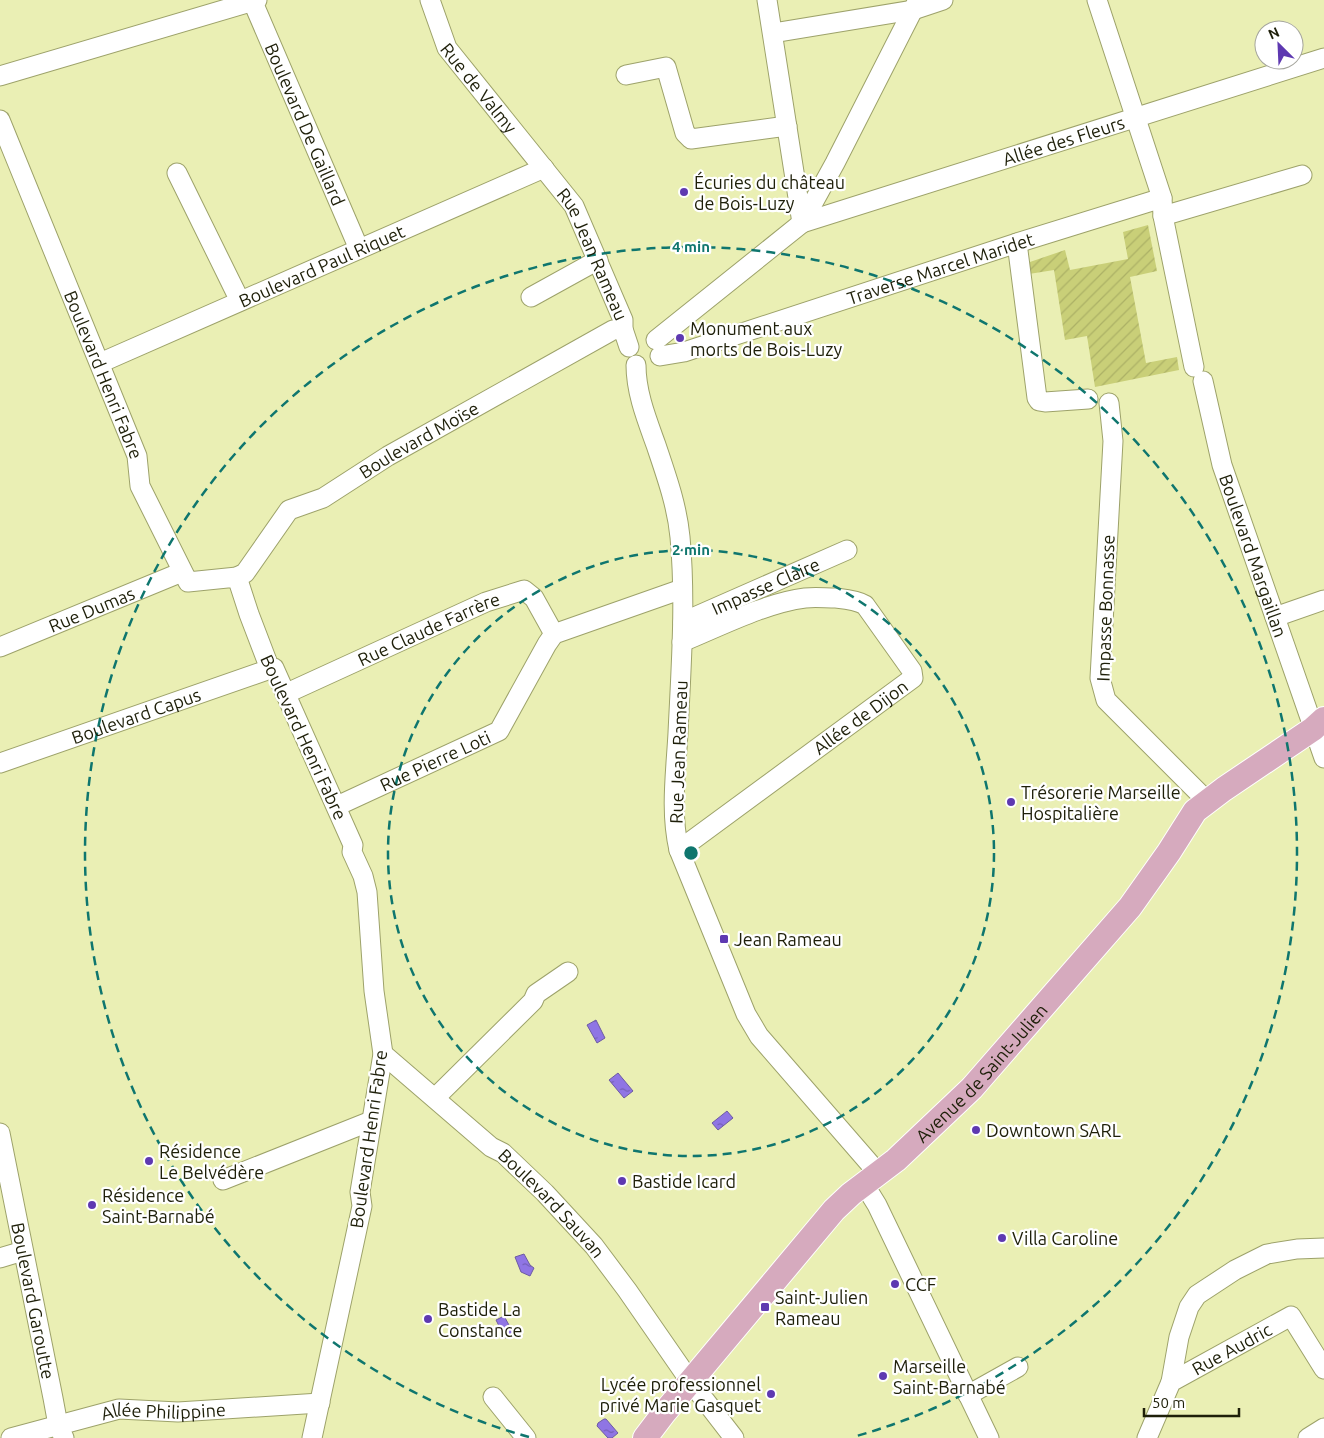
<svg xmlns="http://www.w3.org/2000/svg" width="1324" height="1438" font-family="Ubuntu,sans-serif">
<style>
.garden{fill:url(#garden-furrows)}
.water{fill:url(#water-ripples);stroke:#6d5ba2}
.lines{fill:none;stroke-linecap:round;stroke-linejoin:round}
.minor-casing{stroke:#9da26a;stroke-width:21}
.major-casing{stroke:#fff;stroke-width:26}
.minor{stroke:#fff;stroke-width:19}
.major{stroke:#d6aabe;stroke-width:24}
.ring{fill:none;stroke:#0f766e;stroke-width:2.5;stroke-dasharray:9 6}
.poi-dot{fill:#5e39b1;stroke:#fff;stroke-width:2}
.labels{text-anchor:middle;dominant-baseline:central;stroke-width:4.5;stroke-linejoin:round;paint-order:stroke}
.street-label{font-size:18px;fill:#1e1f09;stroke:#fff}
.poi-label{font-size:18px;fill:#1e1f09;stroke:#fff;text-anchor:start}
.centre{fill:#0f766e;stroke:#fff;stroke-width:2.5}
.ring-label{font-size:15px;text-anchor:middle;font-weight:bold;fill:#0f766e;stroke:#fff;stroke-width:4.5;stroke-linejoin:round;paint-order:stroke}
</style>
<defs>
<pattern id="garden-furrows" width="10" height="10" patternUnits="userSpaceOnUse" patternTransform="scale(1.25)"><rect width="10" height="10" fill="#c9cf78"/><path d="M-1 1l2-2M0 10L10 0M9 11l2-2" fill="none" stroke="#acb166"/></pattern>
<pattern id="water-ripples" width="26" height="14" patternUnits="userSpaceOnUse" patternTransform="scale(1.25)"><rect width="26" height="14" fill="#8f75e4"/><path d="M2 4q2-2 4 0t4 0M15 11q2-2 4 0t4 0" fill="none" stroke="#745fb7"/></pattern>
</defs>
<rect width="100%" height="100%" fill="#eaefb4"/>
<path class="garden" d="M 1148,225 L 1157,271 L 1130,277 L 1146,363 L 1177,357 L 1179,370 L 1095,387 L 1087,336 L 1065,340 L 1054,270 L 1029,274 L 1027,263 L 1065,250 L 1070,270 L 1128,259 L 1123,232 Z"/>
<path class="water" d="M 596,1020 L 605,1038 L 597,1043 L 587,1025 Z
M 618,1073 L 633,1091 L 624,1098 L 609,1080 Z
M 727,1111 L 733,1118 L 718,1130 L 712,1123 Z
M 524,1254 L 530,1265 L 534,1268 L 530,1276 L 521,1272 L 515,1257 Z
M 504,1316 L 514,1334 L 505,1338 L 496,1320 Z
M 604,1419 L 606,1419 L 618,1433 L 612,1438 L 608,1438 L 597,1426 L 598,1423 Z"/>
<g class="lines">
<g class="minor-casing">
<g id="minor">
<path id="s1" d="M 252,0 L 359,249"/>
<path id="s2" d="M 430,0 L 447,48 L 574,206 L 623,320 L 623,329 L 629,347"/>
<path id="s3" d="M 767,0 L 802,223 L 1324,58"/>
<path d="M 1097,0 L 1162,198 L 1163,216 L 1194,367"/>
<path d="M 773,33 L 913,10 L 943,0"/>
<path d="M 626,75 L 666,67 L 685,133 L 691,139 L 787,126"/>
<path d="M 0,76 L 257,0"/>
<path id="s4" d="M 0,120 L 137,456 L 140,486 L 188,582 L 237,577 L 249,614 L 270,669 L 274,668 L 353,845 L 352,852 L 363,876 L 367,892 L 374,991 L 383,1054 L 360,1192 L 362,1206 L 312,1438"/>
<path d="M 177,173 L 240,301"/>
<path d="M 1163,216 L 1302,175"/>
<path d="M 1017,243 L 1037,398 L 1039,401 L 1045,402 L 1088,399"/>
<path d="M 531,297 L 598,260"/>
<path d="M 656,340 L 802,223 L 835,163 L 918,0"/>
<path id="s5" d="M 660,356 L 684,352 L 1017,243 L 1162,198"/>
<path id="s6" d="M 100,363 L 544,168"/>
<path d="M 636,365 C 636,393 647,420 656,445 C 666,475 677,505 680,537 C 686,602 681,668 678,733 C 676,771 670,812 679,850 L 746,1014 L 759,1036 L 878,1173"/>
<path id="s7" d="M 1203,381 L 1222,465 L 1324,758"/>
<path d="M 1109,403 L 1113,441 L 1100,678 L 1106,700 L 1207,801"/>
<path id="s8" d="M 237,577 L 245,573 L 289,510 L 323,498 L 388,456 L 613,330 L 623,329"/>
<path d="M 1275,617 L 1324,600"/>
<path id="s9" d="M 683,622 L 847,550"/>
<path id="s10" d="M 0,647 L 182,572"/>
<path id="s11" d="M 285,694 L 486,602 L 524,590 L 534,598 L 554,634"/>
<path id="s12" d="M 0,763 L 270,669"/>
<path id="s13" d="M 337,806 L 499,731 L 547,644 L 554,634 L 682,589"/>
<path id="s14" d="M 679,850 L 913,678 L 912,671 L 865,605 C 857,600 845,599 836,598 C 825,598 815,597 805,598 C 765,603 719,627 682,642"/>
<path id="s15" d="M 383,1054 L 491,1147 L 503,1153 L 545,1193 L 594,1246 L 627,1290 L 690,1381 L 734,1438"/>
<path d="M 435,1098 L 533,1001 L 536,994 L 568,972"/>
<path id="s16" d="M 0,1133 L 53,1398 L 58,1425 L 64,1438"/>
<path d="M 223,1180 L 371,1121"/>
<path d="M 864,1184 L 877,1205 L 989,1438"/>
<path d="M 0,1258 L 23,1251"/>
<path d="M 1171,1382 L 1179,1337 L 1189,1307 L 1197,1295 L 1235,1270 L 1267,1254 L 1297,1249 L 1324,1248"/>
<path d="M 968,1395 L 1018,1367"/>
<path d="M 493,1397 L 526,1438"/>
<path id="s17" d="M 11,1438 L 119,1409 L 178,1412 L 320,1403"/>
<path id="s18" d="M 1147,1438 L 1171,1382 L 1291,1316 L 1324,1369"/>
<path d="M 1308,1438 L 1324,1428"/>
</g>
</g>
<g class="major-casing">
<g id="major">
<path id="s19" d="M 645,1438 L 664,1413 L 834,1210 L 851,1194 L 896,1160 L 972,1088 L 1130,907 L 1169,852 L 1195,811 L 1224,789 L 1313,729 L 1324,719"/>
</g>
</g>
<use href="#minor" class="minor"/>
<use href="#major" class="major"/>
</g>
<g class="ring">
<circle cx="691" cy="853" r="303"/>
<path d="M529 1437A606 606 0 1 1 853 1437"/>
</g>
<g class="poi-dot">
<circle cx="684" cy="192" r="5"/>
<circle cx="680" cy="338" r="5"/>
<circle cx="1011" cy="802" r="5"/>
<rect x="719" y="934" width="10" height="10" rx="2.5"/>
<circle cx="976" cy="1130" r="5"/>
<circle cx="149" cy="1161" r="5"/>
<circle cx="622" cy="1181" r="5"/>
<circle cx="92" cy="1205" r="5"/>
<circle cx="1002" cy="1238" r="5"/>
<circle cx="895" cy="1284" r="5"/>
<rect x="760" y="1302" width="10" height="10" rx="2.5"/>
<circle cx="428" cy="1319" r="5"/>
<circle cx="883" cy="1376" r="5"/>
<circle cx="771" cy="1394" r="5"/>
</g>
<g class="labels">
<g class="street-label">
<text stroke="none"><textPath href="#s2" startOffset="102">Rue de Valmy</textPath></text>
<text stroke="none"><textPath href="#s1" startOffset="135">Boulevard De Gaillard</textPath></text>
<text stroke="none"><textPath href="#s3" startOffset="500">Allée des Fleurs</textPath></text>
<text stroke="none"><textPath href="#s2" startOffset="305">Rue Jean Rameau</textPath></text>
<text stroke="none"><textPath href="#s6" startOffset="242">Boulevard Paul Riquet</textPath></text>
<text stroke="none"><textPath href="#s5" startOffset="294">Traverse Marcel Maridet</textPath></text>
<text stroke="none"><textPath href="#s4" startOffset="275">Boulevard Henri Fabre</textPath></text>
<text stroke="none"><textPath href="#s8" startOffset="234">Boulevard Moïse</textPath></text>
<text stroke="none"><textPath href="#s7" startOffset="182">Boulevard Margaillan</textPath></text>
<text stroke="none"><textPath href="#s9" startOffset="90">Impasse Claire</textPath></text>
<text transform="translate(1105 608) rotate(-88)">Impasse Bonnasse</text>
<text stroke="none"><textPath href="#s10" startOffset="99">Rue Dumas</textPath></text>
<text stroke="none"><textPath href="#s11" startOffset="158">Rue Claude Farrère</textPath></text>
<text stroke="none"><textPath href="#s12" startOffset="144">Boulevard Capus</textPath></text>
<text stroke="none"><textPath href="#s14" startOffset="225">Allée de Dijon</textPath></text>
<text transform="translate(304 737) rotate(65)">Boulevard Henri Fabre</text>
<text transform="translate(678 752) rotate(-88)">Rue Jean Rameau</text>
<text stroke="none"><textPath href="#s13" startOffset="108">Rue Pierre Loti</textPath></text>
<text stroke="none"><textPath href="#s19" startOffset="498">Avenue de Saint-Julien</textPath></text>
<text transform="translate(368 1139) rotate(-82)">Boulevard Henri Fabre</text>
<text stroke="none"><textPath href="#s15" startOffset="226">Boulevard Sauvan</textPath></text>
<text stroke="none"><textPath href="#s16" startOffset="171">Boulevard Garoutte</textPath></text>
<text stroke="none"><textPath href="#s18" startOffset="130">Rue Audric</textPath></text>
<text stroke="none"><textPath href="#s17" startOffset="156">Allée Philippine</textPath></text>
</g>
<g class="poi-label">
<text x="694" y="182">Écuries du château<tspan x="694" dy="21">de Bois-Luzy</tspan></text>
<text x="690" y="328">Monument aux<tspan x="690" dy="21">morts de Bois-Luzy</tspan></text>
<text x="1021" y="792">Trésorerie Marseille<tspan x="1021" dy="21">Hospitalière</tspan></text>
<text x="734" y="939">Jean Rameau</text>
<text x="986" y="1130">Downtown SARL</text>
<text x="159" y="1151">Résidence<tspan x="159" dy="21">Le Belvédère</tspan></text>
<text x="632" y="1181">Bastide Icard</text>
<text x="102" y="1195">Résidence<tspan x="102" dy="21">Saint-Barnabé</tspan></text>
<text x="1012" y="1238">Villa Caroline</text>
<text x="905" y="1284">CCF</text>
<text x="775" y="1297">Saint-Julien<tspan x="775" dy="21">Rameau</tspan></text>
<text x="438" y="1309">Bastide La<tspan x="438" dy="21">Constance</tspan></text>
<text x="893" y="1366">Marseille<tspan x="893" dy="21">Saint-Barnabé</tspan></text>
<text x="761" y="1384" text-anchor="end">Lycée professionnel<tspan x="761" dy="21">privé Marie Gasquet</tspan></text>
</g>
</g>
<circle cx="691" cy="853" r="8" class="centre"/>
<g class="ring-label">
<text x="691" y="252">4 min</text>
<text x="691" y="555">2 min</text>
</g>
<g transform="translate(1279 45) rotate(336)"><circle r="24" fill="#ffffff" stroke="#a5a59d"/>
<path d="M0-4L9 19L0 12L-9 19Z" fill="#5e39b1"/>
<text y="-8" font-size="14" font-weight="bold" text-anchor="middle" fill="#1e1f09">N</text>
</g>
<path d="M1144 1408v8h95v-8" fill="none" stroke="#1e1f09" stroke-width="2.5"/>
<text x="1152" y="1408" font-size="15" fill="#1e1f09" stroke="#ffffff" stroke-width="4" paint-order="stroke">50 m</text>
</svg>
